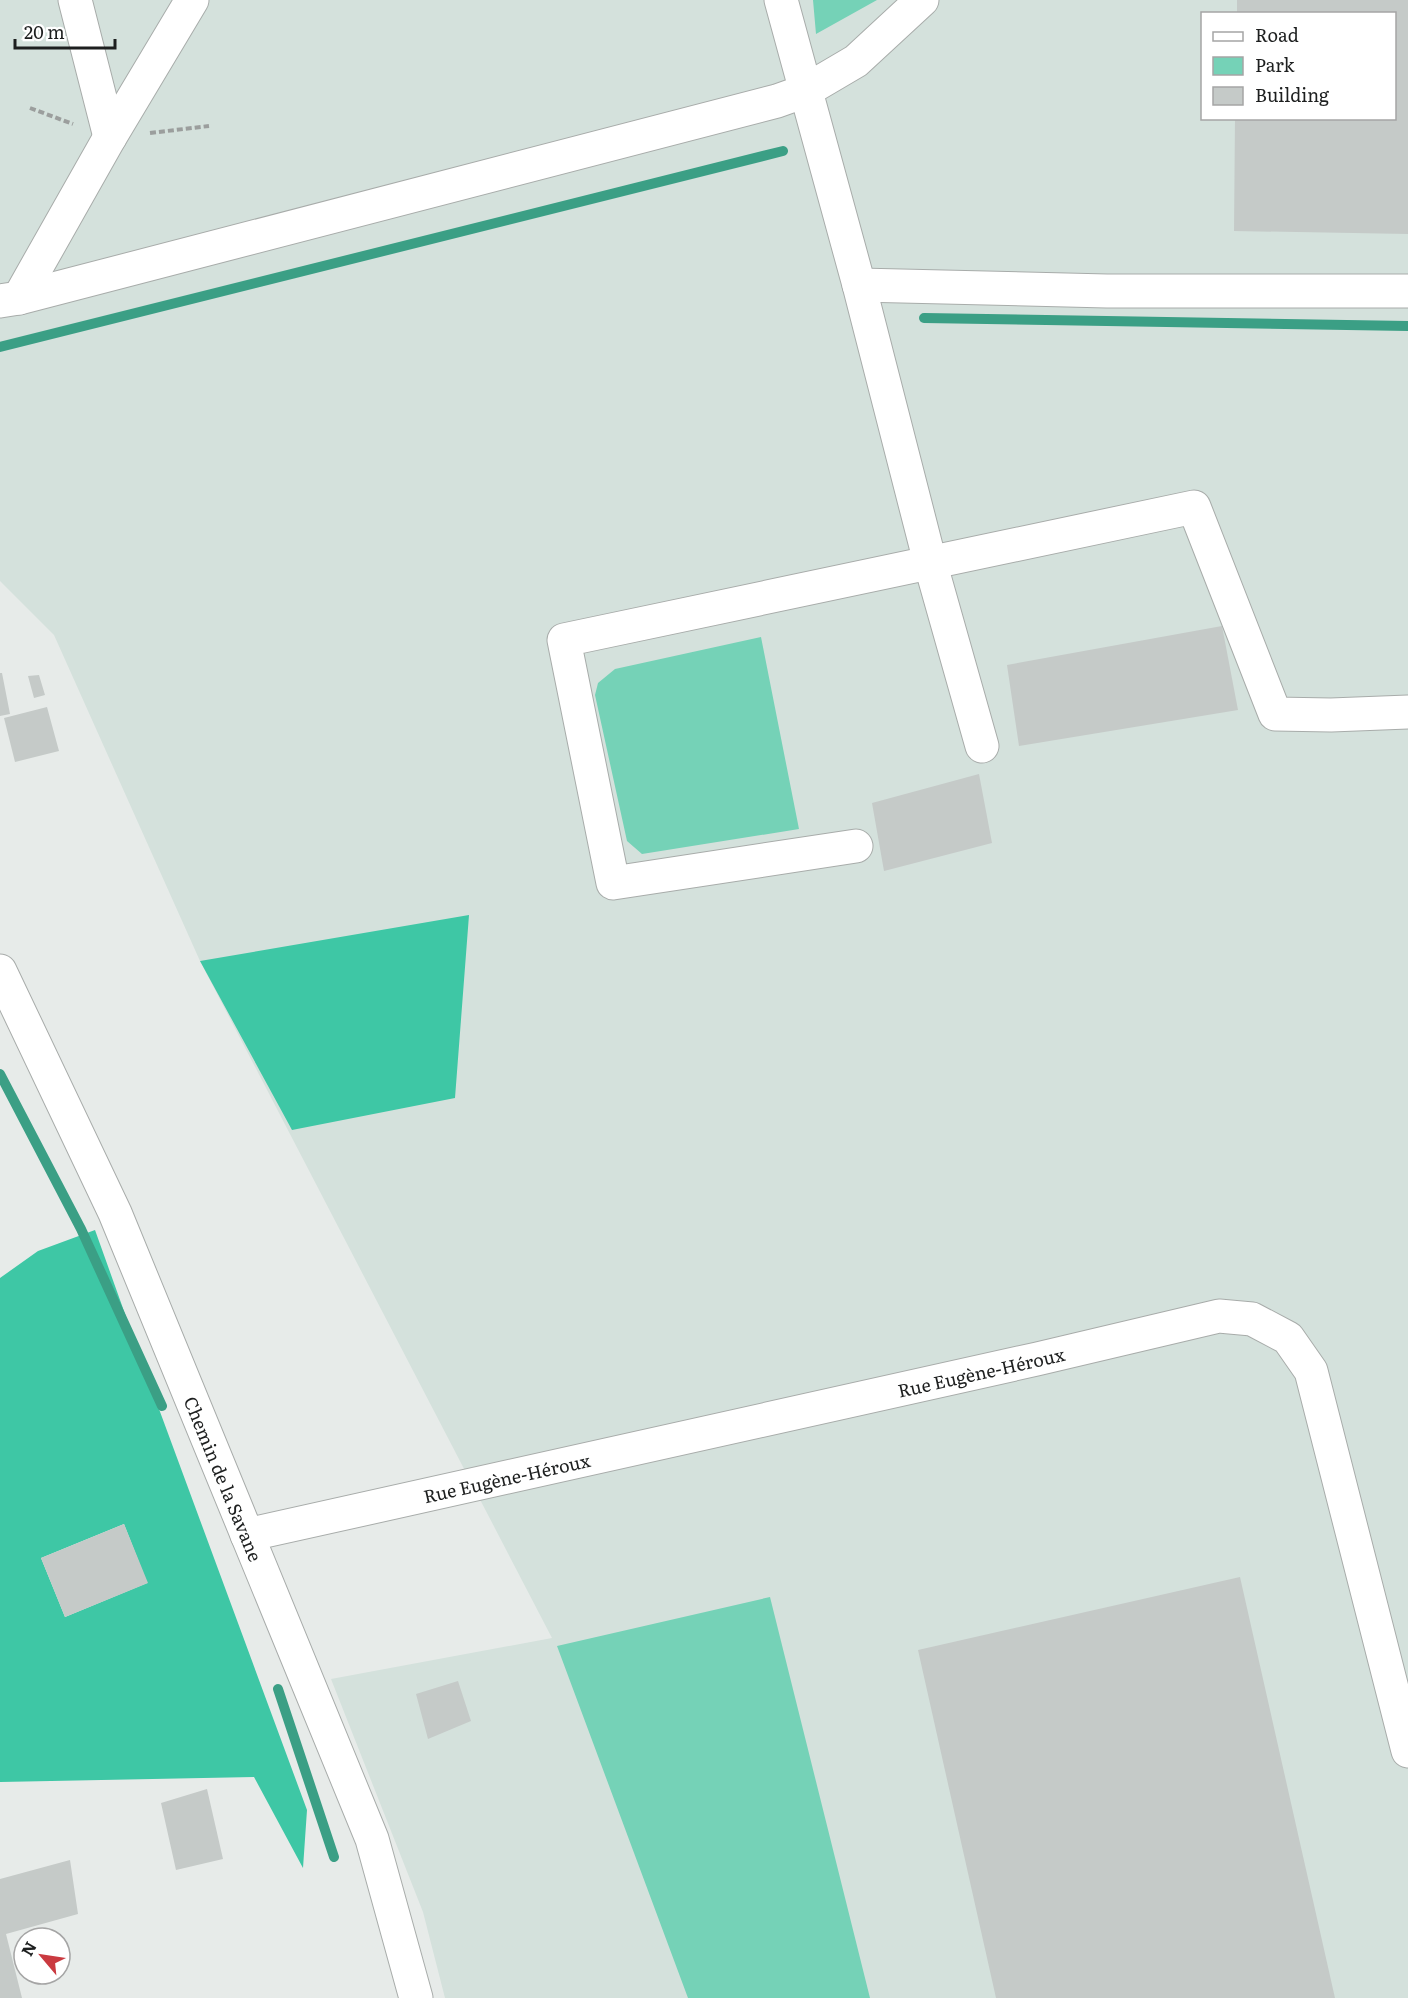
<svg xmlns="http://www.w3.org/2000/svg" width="1408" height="1998" font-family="Literata,serif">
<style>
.built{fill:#d4e1dc;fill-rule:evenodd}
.green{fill:#75d2b7}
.forest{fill:#3ec7a5;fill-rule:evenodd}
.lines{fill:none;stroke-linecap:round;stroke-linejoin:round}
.stream{stroke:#3b9f85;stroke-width:10}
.building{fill:#c5cac8}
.minor-casing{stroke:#a8acaa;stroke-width:35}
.path{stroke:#9b9e9d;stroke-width:4;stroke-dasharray:6 3;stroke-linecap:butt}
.minor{stroke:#fff;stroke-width:33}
.labels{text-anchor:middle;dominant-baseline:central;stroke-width:4.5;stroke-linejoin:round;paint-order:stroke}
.street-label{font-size:18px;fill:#1d1f1f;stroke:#fff}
</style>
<rect width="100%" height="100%" fill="#e7ebe9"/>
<path class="built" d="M 0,0 L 1408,0 L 1408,1998 L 445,1998 L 423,1912 L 331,1679 L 552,1638 L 200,961 L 54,635 L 0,581 ZM 1202,14 L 1394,14 L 1394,118 L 1202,118 Z"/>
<path class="green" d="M 813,0 L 877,0 L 816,34 Z
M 761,637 L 799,829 L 642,854 L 627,841 L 595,695 L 598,683 L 615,669 Z
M 770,1597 L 870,1998 L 688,1998 L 557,1646 Z"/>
<path class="forest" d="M 469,915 L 455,1098 L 292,1130 L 200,961 Z
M 95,1230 L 159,1409 L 307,1810 L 303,1868 L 254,1777 L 0,1782 L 0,1278 L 38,1251 ZM 124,1524 L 147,1583 L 65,1617 L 41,1558 Z"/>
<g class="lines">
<path class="stream" d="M 924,318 L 1408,326
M 0,347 L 783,151
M 0,1074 L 81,1229 L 162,1406
M 278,1689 L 334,1857"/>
</g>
<path class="building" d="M 1237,0 L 1408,0 L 1408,234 L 1234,231 L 1235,118 L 1394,118 L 1394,14 L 1237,14 Z
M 1222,626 L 1238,710 L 1019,746 L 1007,665 Z
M 0,673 L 2,673 L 10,714 L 0,716 Z
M 39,675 L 45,695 L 34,698 L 28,676 Z
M 47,707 L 59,751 L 15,762 L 4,718 Z
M 979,774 L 992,843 L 884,871 L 872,803 Z
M 124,1524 L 148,1583 L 65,1617 L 41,1558 Z
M 1240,1577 L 1335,1998 L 996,1998 L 918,1650 Z
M 458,1681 L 471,1721 L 428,1739 L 416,1694 Z
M 207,1789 L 223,1859 L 176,1870 L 161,1803 Z
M 70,1860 L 78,1914 L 6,1934 L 22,1998 L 0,1998 L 0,1879 Z"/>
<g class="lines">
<g class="minor-casing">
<g id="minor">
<path d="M 75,0 L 110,137"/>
<path d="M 781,0 L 859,285 L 930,562 L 982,746"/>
<path d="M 859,285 L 1107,291 L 1408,291"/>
<path d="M 19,298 L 110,137 L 192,0"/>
<path d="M 0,301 L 19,298 L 777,101 L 805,91 L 856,61 L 922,0"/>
<path d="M 856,846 L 613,883 L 564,640 L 1194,507 L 1275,714 L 1331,715 L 1408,712"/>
<path id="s1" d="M 0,971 L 115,1213 L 372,1839 L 416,1998"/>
<path id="s2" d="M 247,1535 L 1037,1359 L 1219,1316 L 1252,1319 L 1288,1338 L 1311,1371 L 1408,1751"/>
</g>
</g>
<path class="path" d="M 30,108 L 73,124
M 150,133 L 209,126"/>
<use href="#minor" class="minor"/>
</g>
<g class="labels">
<g class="street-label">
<text stroke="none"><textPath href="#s2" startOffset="752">Rue Eugène-Héroux</textPath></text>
<text stroke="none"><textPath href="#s2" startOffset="266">Rue Eugène-Héroux</textPath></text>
<text stroke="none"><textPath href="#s1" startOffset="555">Chemin de la Savane</textPath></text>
</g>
</g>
<rect x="1201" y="12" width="195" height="108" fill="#ffffff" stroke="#a5a5a5" stroke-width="1.5"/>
<rect x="1213" y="32" width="30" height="9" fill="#ffffff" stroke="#a5a5a5" stroke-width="1.5"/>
<text x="1255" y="42" font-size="18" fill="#1d1f1f">Road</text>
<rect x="1213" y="57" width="30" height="18" fill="#75d2b7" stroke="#a5a5a5" stroke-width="1.5"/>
<text x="1255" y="72" font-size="18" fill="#1d1f1f">Park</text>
<rect x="1213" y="87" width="30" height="18" fill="#c5cac8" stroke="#a5a5a5" stroke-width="1.5"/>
<text x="1255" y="102" font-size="18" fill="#1d1f1f">Building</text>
<g transform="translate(42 1956) rotate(299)"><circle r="28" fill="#ffffff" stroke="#a5a5a5" stroke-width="1.5"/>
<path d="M0-4.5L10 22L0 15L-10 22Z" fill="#ca3a40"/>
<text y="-9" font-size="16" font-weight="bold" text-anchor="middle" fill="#1d1f1f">N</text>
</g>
<path d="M15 39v9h100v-9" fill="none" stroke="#1d1f1f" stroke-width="3"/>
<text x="24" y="39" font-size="18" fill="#1d1f1f" stroke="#ffffff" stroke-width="4.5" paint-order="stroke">20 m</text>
</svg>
